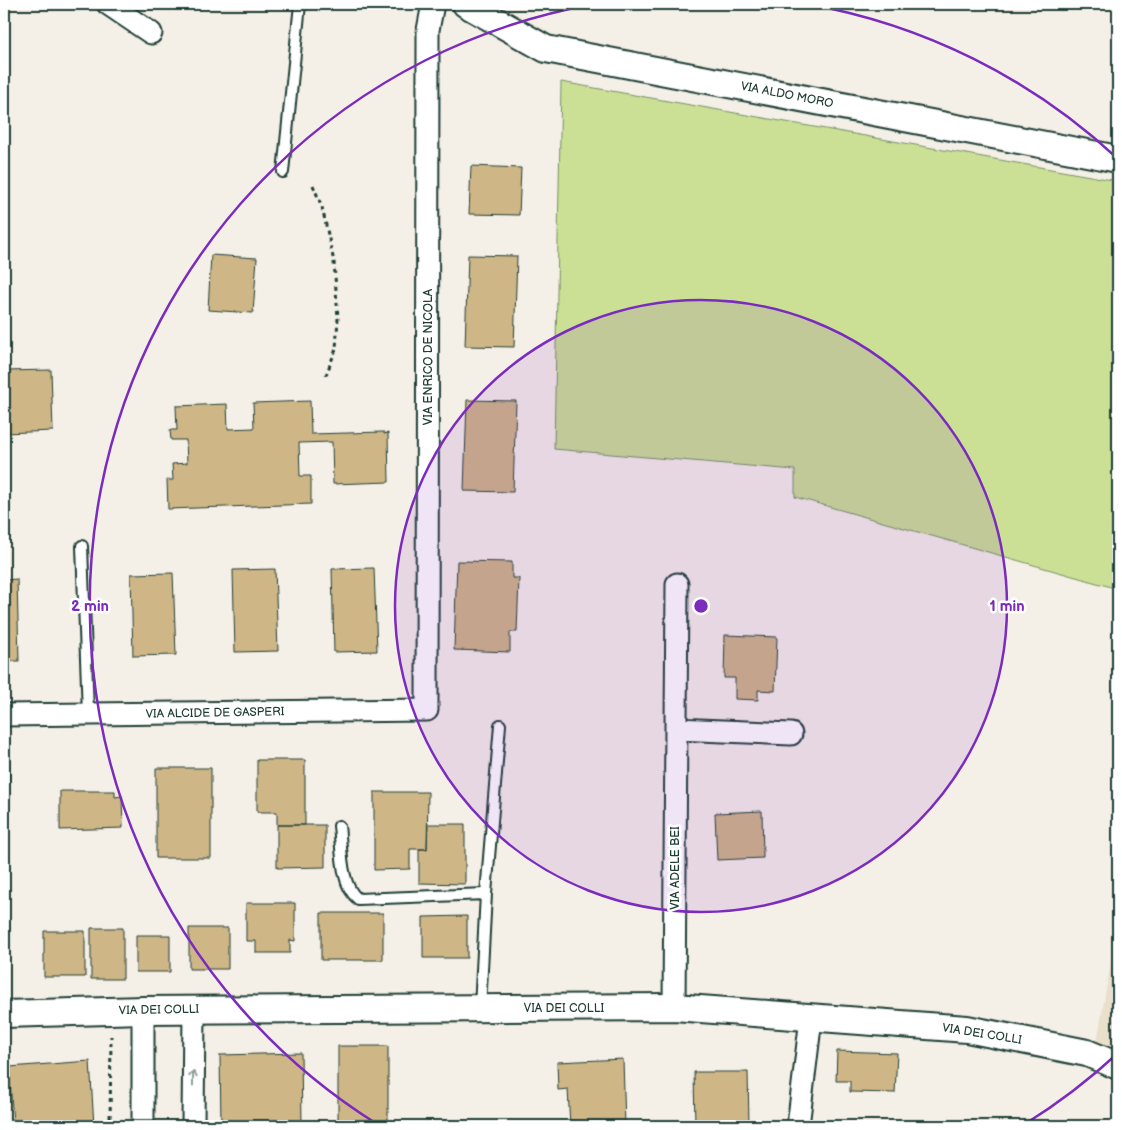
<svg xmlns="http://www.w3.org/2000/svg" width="1122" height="1130" font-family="'Balsamiq Sans',sans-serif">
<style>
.built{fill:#eadfca}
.green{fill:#cbe095;stroke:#758e64}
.building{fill:#cfb686;stroke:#1f3d34}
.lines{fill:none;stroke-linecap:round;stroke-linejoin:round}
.service-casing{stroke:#1f3d34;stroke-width:14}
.minor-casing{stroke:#1f3d34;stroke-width:25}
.tertiary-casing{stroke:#1f3d34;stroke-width:30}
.path{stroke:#1f3d34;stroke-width:3;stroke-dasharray:4 4;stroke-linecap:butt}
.service{stroke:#fff;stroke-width:10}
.minor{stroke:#fff;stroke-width:21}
.tertiary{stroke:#fff;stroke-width:26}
.oneway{stroke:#8f9e9a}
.ring{fill:none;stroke:#7b2cbf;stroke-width:2.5}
.labels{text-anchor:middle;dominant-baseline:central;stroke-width:5;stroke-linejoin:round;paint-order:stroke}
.street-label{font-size:12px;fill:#1f3d34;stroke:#fff}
.centre{fill:#7b2cbf;stroke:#fff;stroke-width:2.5}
.ring-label{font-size:15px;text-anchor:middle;font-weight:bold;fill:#7b2cbf;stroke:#fff;stroke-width:5;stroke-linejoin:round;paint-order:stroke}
</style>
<rect width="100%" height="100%" fill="#f5f0e7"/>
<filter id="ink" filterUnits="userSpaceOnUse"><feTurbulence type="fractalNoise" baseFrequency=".02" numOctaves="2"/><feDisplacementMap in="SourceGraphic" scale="10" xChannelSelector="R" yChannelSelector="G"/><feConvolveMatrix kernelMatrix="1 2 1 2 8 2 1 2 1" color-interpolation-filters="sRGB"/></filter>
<g filter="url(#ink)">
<path class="built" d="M 1118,922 L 1118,1055 L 1096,1047 Z"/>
<path class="green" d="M 561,82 L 1118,181 L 1118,589 L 795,497 L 795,470 L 554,449 Z"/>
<path class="building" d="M 471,166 L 521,168 L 519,215 L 469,214 Z
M 211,255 L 257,258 L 253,313 L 208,310 Z
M 468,255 L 517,256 L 514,347 L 465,346 Z
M 51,370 L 53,431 L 4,433 L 4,371 Z
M 467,400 L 516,401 L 513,492 L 464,491 Z
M 310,401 L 311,434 L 384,432 L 384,434 L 388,433 L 389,482 L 333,484 L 332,442 L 299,443 L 300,476 L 311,476 L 311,504 L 168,509 L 167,480 L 173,480 L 172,464 L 187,463 L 186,440 L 171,440 L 170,430 L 177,430 L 176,406 L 227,404 L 228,429 L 254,428 L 253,403 Z
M 457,561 L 512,562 L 512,578 L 519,578 L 517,632 L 510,632 L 510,652 L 454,650 Z
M 374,568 L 377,651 L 334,652 L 332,569 Z
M 275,569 L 278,651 L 235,652 L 233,570 Z
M 173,573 L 176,655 L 133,656 L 131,574 Z
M 17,579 L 19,661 L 4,661 L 4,580 Z
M 725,635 L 777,637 L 775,691 L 758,690 L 758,700 L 735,699 L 735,678 L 724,678 Z
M 257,760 L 305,760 L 305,825 L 277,825 L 277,812 L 257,812 Z
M 4,763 L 9,763 L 9,855 L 4,855 Z
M 156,768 L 211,768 L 211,858 L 156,858 Z
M 60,791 L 115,791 L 115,797 L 122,796 L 123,828 L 60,830 Z
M 374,792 L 428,792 L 427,849 L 410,849 L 410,869 L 374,870 Z
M 762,811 L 763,858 L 717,860 L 715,813 Z
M 428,824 L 465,824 L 465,884 L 419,883 L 419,849 L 427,849 Z
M 277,825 L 325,825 L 325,867 L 277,868 Z
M 246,903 L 295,903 L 295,941 L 290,940 L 290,953 L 256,953 L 256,941 L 246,941 Z
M 321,913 L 383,913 L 383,960 L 321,960 Z
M 467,916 L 467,958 L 423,958 L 423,917 Z
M 91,928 L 123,928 L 123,979 L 91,979 Z
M 189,928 L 228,928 L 228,969 L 189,969 Z
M 44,931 L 85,931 L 85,977 L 44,977 Z
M 136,935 L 170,935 L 170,972 L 136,972 Z
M 338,1046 L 388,1046 L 388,1126 L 338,1126 Z
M 837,1051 L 897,1053 L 895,1093 L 850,1092 L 850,1081 L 836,1081 Z
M 301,1053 L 302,1126 L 221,1126 L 220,1055 Z
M 623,1059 L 625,1126 L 570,1126 L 568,1089 L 558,1090 L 557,1062 Z
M 90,1061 L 94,1126 L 7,1126 L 7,1123 L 13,1123 L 9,1067 Z
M 694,1072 L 748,1072 L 749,1126 L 695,1126 Z"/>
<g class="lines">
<g class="service-casing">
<path id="service" d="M 283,172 L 300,4
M 82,546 L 88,714
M 339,826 C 342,847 340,886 358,899 L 486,894
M 480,1008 L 486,894 L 500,725"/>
</g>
<g class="minor-casing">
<path id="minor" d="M 108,4 L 151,33
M 4,715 L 427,710 L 428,30 L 433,4
M 676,729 L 791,734
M 674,1007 L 677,584
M 143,1010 L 143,1126
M 193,1126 L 194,1009
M 798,1126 L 811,1018"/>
</g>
<g class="tertiary-casing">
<path id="tertiary" d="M 466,4 L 546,49 L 1118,159
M 4,1014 L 143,1010 L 674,1007 L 967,1029 L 1087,1053 L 1118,1066"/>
</g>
<path class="path" d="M 313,185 L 322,207 L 334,262 L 338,318 L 336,349 L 326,375
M 110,1126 L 111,1036"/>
<use href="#service" class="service"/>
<use href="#minor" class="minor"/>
<use href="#tertiary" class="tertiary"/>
</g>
<defs><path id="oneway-shaft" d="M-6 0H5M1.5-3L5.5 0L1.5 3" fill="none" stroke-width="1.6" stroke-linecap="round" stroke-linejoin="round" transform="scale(1.25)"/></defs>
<use class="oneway" href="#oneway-shaft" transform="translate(193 1078) rotate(-90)"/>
</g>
<circle cx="701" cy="606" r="306" fill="#7b2cbf" fill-opacity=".12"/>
<g class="ring">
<circle cx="701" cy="606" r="306"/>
<path d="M1118 1053A611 611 0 0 1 1025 1124M377 1124A611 611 0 0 1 595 4M807 4A611 611 0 0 1 1118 159"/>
</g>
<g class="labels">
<g class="street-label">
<text transform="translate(787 95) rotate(11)">VIA ALDO MORO</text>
<text transform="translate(428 357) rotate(-90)">VIA ENRICO DE NICOLA</text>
<text transform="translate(215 713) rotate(-1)">VIA ALCIDE DE GASPERI</text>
<text transform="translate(675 868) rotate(-90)">VIA ADELE BEI</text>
<text x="564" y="1008">VIA DEI COLLI</text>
<text transform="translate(159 1010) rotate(-1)">VIA DEI COLLI</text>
<text transform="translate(982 1034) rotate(9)">VIA DEI COLLI</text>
</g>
</g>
<circle cx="701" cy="606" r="8" class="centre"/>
<g class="ring-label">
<text x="1007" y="611">1 min</text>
<text x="90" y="611">2 min</text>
</g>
<rect width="1122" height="1130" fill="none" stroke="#fff" stroke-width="20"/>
<rect x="10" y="10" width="1102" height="1110" fill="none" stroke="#1f3d34" stroke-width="2" filter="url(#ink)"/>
</svg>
